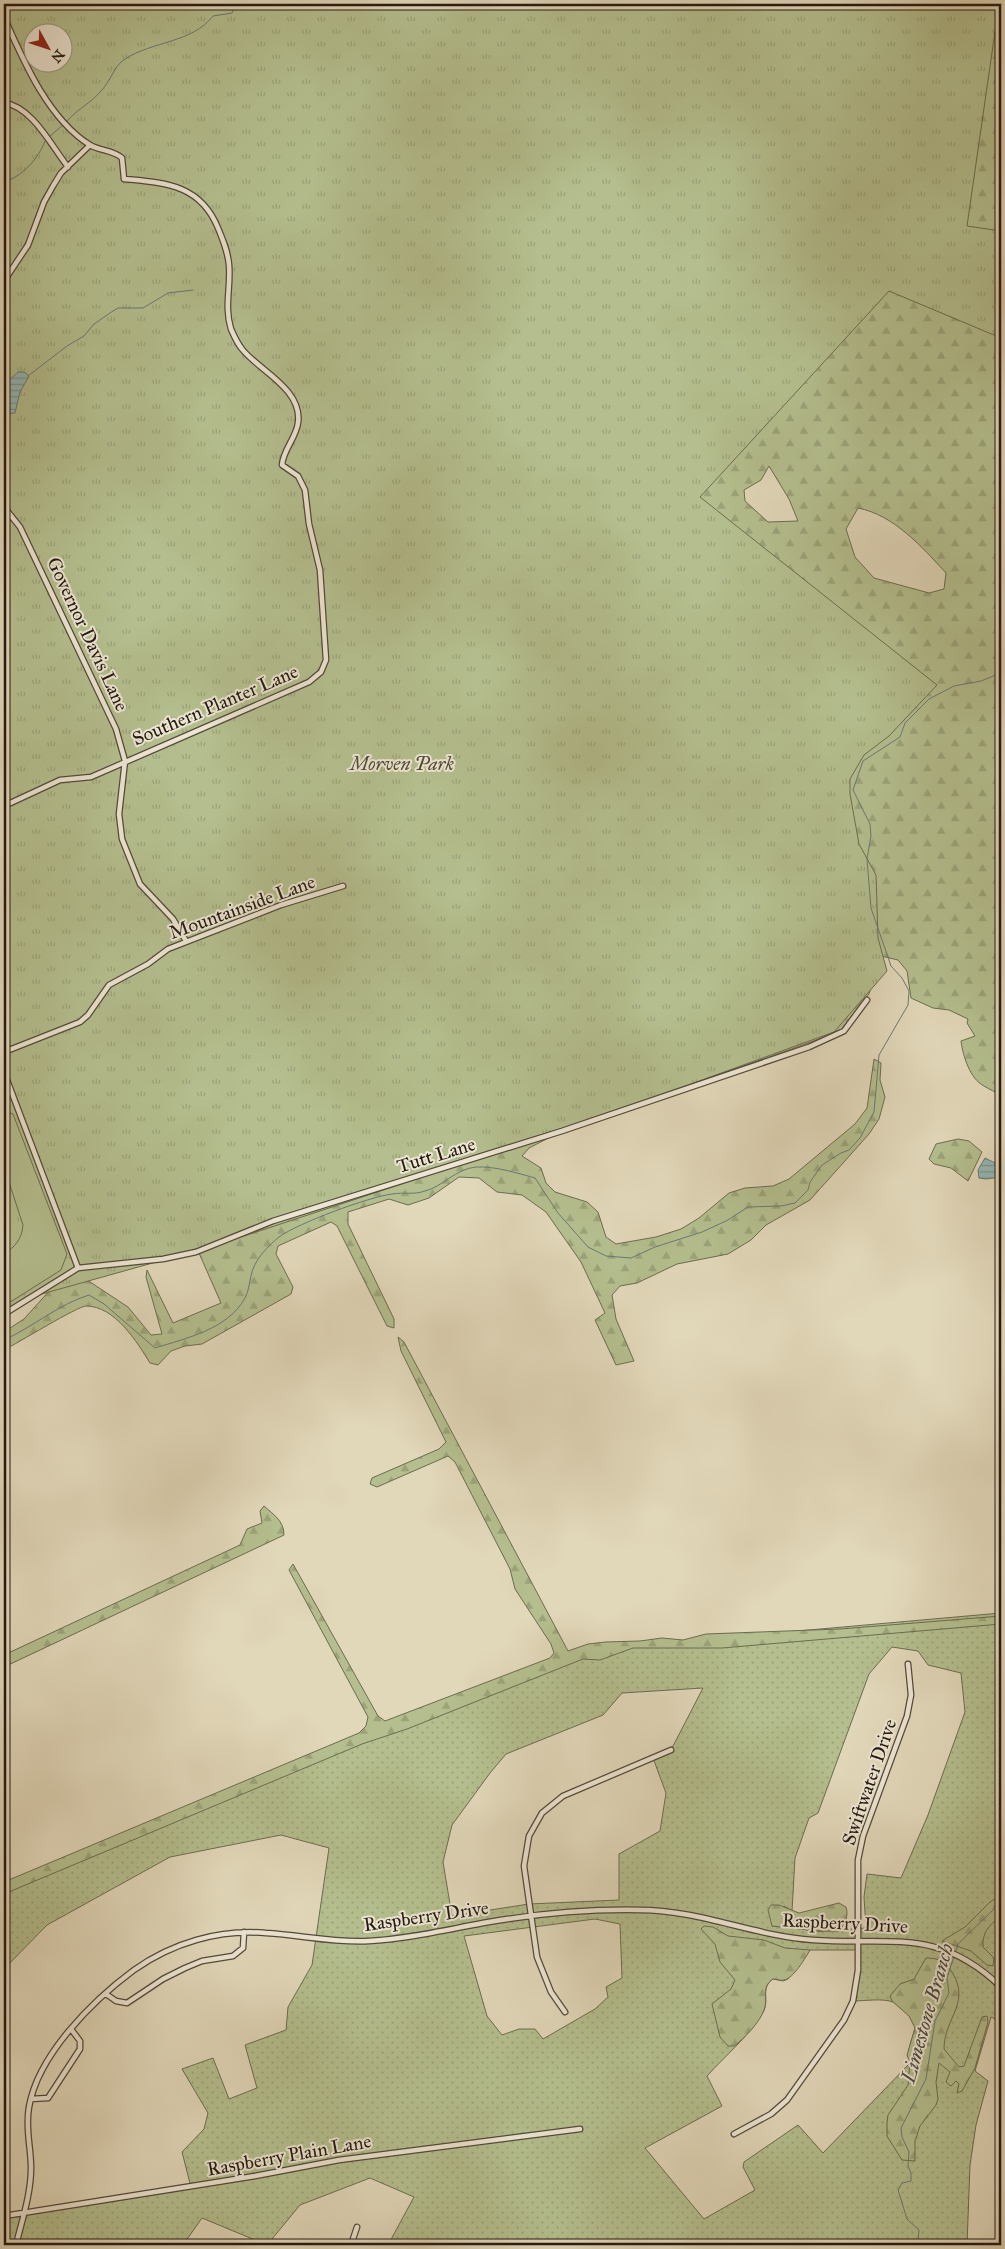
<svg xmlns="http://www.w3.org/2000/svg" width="1005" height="2249" font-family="'IM FELL Great Primer',serif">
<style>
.grass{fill:url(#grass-dots);stroke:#6c6c50;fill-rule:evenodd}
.forest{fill:url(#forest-firs);stroke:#6c6c50;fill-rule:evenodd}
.park{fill:url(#park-tufts);stroke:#6c6c50;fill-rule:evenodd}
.pitch{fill:#b4be8e;stroke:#6c6c50}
.water{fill:url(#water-rules);stroke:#687974}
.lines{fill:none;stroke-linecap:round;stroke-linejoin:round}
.stream{stroke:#687974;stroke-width:1}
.minor-casing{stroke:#53493c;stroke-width:7}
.minor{stroke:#ece5d2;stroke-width:4.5}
.labels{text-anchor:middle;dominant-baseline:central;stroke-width:4;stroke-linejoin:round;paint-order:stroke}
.street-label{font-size:19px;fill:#241a12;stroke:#ece5d2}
.park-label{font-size:19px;font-style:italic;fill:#4f4b37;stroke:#ece5d2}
.water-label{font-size:20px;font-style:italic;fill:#464943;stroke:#ece5d2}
</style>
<defs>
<pattern id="grass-dots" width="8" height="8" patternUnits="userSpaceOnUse" patternTransform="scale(1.25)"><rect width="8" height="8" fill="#b4be8e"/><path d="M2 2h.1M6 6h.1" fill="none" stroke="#9ba379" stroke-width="1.8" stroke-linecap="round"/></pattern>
<pattern id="forest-firs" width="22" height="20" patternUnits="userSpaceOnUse" patternTransform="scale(1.25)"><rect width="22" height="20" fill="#b4be8e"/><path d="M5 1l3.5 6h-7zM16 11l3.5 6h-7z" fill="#9ba379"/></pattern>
<pattern id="park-tufts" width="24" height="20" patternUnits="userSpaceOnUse" patternTransform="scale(1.25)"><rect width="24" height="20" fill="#b4be8e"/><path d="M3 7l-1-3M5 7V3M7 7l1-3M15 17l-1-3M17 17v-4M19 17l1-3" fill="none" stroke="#9ba379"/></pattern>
<pattern id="water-rules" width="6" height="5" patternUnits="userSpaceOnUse" patternTransform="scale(1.25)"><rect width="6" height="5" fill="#95b8b6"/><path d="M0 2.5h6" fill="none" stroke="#799593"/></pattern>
</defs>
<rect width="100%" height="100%" fill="#e1d7b9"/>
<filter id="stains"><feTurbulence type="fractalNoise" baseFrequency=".004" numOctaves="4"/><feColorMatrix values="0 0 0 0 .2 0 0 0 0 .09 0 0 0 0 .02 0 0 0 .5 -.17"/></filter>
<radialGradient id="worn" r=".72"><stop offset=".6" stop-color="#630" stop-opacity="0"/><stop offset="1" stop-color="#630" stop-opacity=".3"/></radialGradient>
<path class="grass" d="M 1001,1613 L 1001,2022 L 991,2017 L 975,2071 L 988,2081 L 976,2125 L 970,2165 L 967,2245 L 388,2245 L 414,2197 L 370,2178 L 300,2205 L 267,2245 L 202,2218 L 183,2245 L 4,2245 L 4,2216 L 191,2187 L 182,2152 L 204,2129 L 208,2113 L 182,2069 L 213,2058 L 229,2099 L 257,2088 L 245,2045 L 286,2030 L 288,2007 L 312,1965 L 329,1848 L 281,1835 L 170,1857 L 47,1925 L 4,1969 L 4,1890 L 376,1730 L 594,1649 ZM 892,1647 L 918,1651 L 928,1665 L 961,1673 L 965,1712 L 928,1815 L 901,1878 L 867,1874 L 864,1897 L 866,1928 L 813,1932 L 801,1928 L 772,1926 L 784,1906 L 792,1911 L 795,1858 L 809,1818 L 818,1813 L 869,1674 ZM 703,1688 L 671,1750 L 653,1758 L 666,1793 L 660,1831 L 619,1854 L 619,1900 L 529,1904 L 452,1916 L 443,1862 L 452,1825 L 490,1773 L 506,1754 L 603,1715 L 622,1693 ZM 595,1919 L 620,1924 L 622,1978 L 606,1987 L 608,1997 L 595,2009 L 543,2039 L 535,2029 L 519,2029 L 502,2035 L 487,2016 L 464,1936 ZM 810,1950 L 858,1950 L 853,2001 C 864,2001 883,1998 893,2002 C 901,2006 916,2019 915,2028 C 912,2041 906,2050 910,2063 L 823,2153 L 798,2125 L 744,2162 L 743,2167 L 755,2190 L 704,2219 L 645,2148 L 722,2106 L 707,2076 C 725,2056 748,2037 762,2014 C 771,2001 759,1989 773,1979 L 783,1981 L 788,1979 Z"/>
<path class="forest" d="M 129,4 L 1001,4 L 1001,1096 C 995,1091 990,1090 984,1086 C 970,1079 963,1056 961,1041 L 975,1036 L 967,1023 L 968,1019 L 949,1010 L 933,1008 L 911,998 L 907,971 L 898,960 L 881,956 L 869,994 L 839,1032 L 562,1131 L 529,1148 L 522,1156 L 541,1168 L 546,1183 L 555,1192 L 587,1202 L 598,1212 L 606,1237 L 616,1244 L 656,1237 L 681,1229 L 699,1218 L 729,1193 L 745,1188 L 773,1186 L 789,1179 L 855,1124 L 867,1108 L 874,1059 L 881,1063 L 880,1080 L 885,1097 L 879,1119 L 869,1134 L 810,1200 L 766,1225 L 751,1240 L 728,1254 L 677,1264 L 637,1283 L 620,1286 L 612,1295 L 616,1319 L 634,1361 L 616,1365 L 595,1320 L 605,1313 L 581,1262 L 546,1212 L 522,1195 L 497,1192 L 479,1178 L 459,1177 L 429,1198 L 408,1205 L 389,1199 L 348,1212 L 348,1224 L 394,1319 L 394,1328 L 387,1326 L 337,1226 L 331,1222 L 278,1246 L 276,1254 L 293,1287 L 291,1294 L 202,1344 L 185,1346 L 171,1351 L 158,1365 L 150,1363 C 137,1342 115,1306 86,1306 C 78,1306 16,1344 4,1350 L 4,1328 L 10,1328 L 24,1319 L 51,1289 L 84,1278 L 128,1307 L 151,1335 L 162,1334 L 146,1277 L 147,1270 L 173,1323 L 221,1303 L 195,1244 L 62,62 ZM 769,466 L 789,499 L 798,521 L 768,522 L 745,501 L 744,490 L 761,480 ZM 858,508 C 894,515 922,547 946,573 L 944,589 L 929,593 L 874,578 L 855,557 L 846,529 Z
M 958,1139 L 969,1141 L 982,1152 L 968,1181 L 951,1168 L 934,1164 L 929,1159 L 936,1144 Z
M 398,1337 L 404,1342 L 568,1651 L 588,1644 L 606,1642 L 640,1641 L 662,1638 L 683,1640 L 706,1634 L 840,1629 L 1001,1616 L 1001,1624 L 722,1648 L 633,1648 L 600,1660 L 583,1659 L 407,1729 L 362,1744 L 4,1894 L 4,1882 L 359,1733 L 366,1726 L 368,1717 L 289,1570 L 293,1564 L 378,1716 L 385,1721 L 550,1658 L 554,1653 L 551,1644 L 515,1589 L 510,1569 L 455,1462 L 448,1456 L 377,1487 L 370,1484 L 372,1478 L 439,1449 L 446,1442 L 401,1351 Z
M 264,1506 C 274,1515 284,1521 284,1535 L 4,1667 L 4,1655 L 240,1545 L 247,1529 L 262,1523 L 260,1511 Z
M 1001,1895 L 1001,1917 C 989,1924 982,1933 983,1947 L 994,1958 L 993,1966 L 987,1965 L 971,1951 L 942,1941 L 965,1927 L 990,1902 Z
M 839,1903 L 846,1907 C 849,1917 845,1923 839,1931 C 815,1932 795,1928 772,1926 L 768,1910 L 771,1905 L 779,1905 L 799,1913 Z
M 704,1926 L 713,1927 L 728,1936 L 764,1940 L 785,1948 L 810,1950 C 806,1957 793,1979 784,1980 C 781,1981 776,1979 773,1979 C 760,1988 769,1997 764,2010 C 760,2022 744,2039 734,2046 L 728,2046 L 720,2037 L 712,2004 L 731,1989 L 735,1980 L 720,1962 L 715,1944 L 701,1929 Z
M 926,1958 C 936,1958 943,1960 949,1968 C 974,2001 944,2017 944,2049 L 959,2067 L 964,2066 L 982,2017 L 987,2016 L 988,2022 L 975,2068 L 962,2091 L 957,2093 L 959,2084 L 956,2081 L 951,2086 L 946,2082 L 950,2072 L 939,2063 L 936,2082 L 938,2099 L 936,2105 L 920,2126 L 915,2141 L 915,2161 L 902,2160 L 887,2136 L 887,2123 L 888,2115 L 908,2085 L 910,2063 L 907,2055 L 915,2028 L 909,2016 L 892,2001 L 890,1996 L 900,1984 L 914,1979 Z"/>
<path class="park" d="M 4,4 L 999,4 L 967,226 L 1001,231 L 1001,338 L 889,291 L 700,497 L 937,685 L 889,736 L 864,755 L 850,779 L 850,794 L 859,844 L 876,875 L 878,938 L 887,971 L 834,1032 L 562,1131 L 217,1245 L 31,1297 L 4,1311 ZM 32,32 L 62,32 L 62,62 L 32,62 Z"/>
<path class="pitch" d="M 4,1111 L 13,1114 L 67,1254 L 61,1270 L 4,1306 L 4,1254 C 15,1247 22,1239 23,1225 L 4,1167 Z"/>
<path class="water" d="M 18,372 L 24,372 L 29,376 L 20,392 L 15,413 L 7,414 L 4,411 L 4,385 Z
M 985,1158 L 1001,1166 L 1001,1177 L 986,1179 L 979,1178 L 978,1170 Z"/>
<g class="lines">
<path class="stream" d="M 66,122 C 81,105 96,102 109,80 C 114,72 117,64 125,59 C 153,41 192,43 213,16 L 232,13 L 236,4
M 49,137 L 63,125
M 4,182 C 22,177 39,158 45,141
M 28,376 L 67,346 L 84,336 L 94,324 L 113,311 L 118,308 L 143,308 L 168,293 L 193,290
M 4,1340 C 33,1327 59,1304 89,1295 L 104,1304 L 155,1348 C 187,1338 228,1329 245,1298 C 249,1291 249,1283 251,1276 C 254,1260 267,1247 279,1237 C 298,1223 369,1197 392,1194 C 404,1192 414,1195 425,1191 C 444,1186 455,1169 476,1167 C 495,1166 517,1173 535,1178 L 558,1213 L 588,1247 L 606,1256 L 631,1258 L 655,1247 L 702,1232 L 728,1220 L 748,1207 L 781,1206 L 795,1203 L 808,1190 L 810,1182 L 822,1165 L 841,1153 L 849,1150 L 860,1138 L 874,1112 L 879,1055 L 908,1005 L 909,991 L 902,978 L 891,966 L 871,908 L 867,859 L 871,836 L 870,824 L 853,790 L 863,761 L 900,737 L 905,723 L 929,699 L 954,686 L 981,681 L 1001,673
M 913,2245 L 918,2241 L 919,2230 L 907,2219 L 898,2190 L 902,2183 L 911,2181 L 911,2173 L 908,2166 L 909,2152 L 902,2137 L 901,2128 L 926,2079 L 935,2021 L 949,1993 L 947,1978 L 958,1944 L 997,1906 L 1001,1904"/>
<g class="minor-casing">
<path id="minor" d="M 4,17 C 23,60 48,119 90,145 C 100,151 113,150 122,158 L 124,179 C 165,183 200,184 218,228 C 223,240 228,252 229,265 C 231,287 224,307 231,329 C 234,336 237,343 242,349 C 258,370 303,389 298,423 C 296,438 283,450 282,465 L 298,476 L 305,490 L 309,524 L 320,570 L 326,660 L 321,672 L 309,682 L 91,777 L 60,780 L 4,806
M 4,103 C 32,106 52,147 68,167
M 4,281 L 28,245 L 44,202 L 53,186 L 61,173 L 90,145
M 4,507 L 20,527 L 116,729 L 125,761 L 119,814 L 122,839 L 140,884 L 173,919 L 186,941
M 4,1052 L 80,1022 L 88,1015 L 109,985 L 148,964 L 168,949 L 281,905 L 343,886
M 4,1072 L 78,1268
M 4,1314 L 78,1268 L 163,1259 L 196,1252 L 273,1221 L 562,1131 L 809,1047 L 844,1031 L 867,1000
M 106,1994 L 116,2001 L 127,2003 L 163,1979 L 185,1968 L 202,1961 L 233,1956 L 243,1948 L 244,1932
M 565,2012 L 551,1992 L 537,1957 L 524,1866 L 529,1836 L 542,1813 L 563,1796 L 671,1750
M 31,2099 L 48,2098 L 80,2049 L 80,2041 L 71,2029
M 734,2134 L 771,2114 L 787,2100 L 844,2020 L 853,2001 L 858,1970 L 858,1860 L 863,1836 L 907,1716 L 911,1695 L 908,1664
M 4,2216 L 255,2176 L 339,2160 L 580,2129
M 16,2245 C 22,2220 31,2194 31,2168 C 31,2147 25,2128 29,2107 C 38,2055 92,2001 134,1970 C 172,1943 219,1929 266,1933 C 301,1935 333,1943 369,1941 C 407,1939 445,1930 483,1923 C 534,1914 588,1909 640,1910 C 700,1910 754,1936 813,1940 C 890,1946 938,1926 1001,1987
M 351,2245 L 357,2227"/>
</g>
<use href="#minor" class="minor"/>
</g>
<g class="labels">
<g class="street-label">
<text transform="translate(88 634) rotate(65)">Governor Davis Lane</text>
<text transform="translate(215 705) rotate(-23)">Southern Planter Lane</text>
<text transform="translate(242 907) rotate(-20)">Mountainside Lane</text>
<text transform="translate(436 1155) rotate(-17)">Tutt Lane</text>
<text transform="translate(869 1782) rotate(-71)">Swiftwater Drive</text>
<text transform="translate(426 1916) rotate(-8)">Raspberry Drive</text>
<text transform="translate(845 1923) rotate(3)">Raspberry Drive</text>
<text transform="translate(289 2155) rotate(-10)">Raspberry Plain Lane</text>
</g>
<g class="park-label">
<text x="402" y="763">Morven Park</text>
</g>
<g class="water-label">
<text transform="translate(927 2013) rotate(-74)">Limestone Branch</text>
</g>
</g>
<rect width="1005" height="2249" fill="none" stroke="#e1d7b9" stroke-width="20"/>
<rect x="5" y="5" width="995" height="2239" fill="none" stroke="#241a12" stroke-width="2.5"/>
<rect x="10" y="10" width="985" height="2229" fill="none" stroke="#241a12"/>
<g transform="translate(48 48) rotate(130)"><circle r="24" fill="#ece5d2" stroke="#9c9485"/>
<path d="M0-4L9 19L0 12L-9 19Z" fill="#8f2418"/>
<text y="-8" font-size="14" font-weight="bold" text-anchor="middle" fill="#241a12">N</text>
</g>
<rect width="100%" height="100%" filter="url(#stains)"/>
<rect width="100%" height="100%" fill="url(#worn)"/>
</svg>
